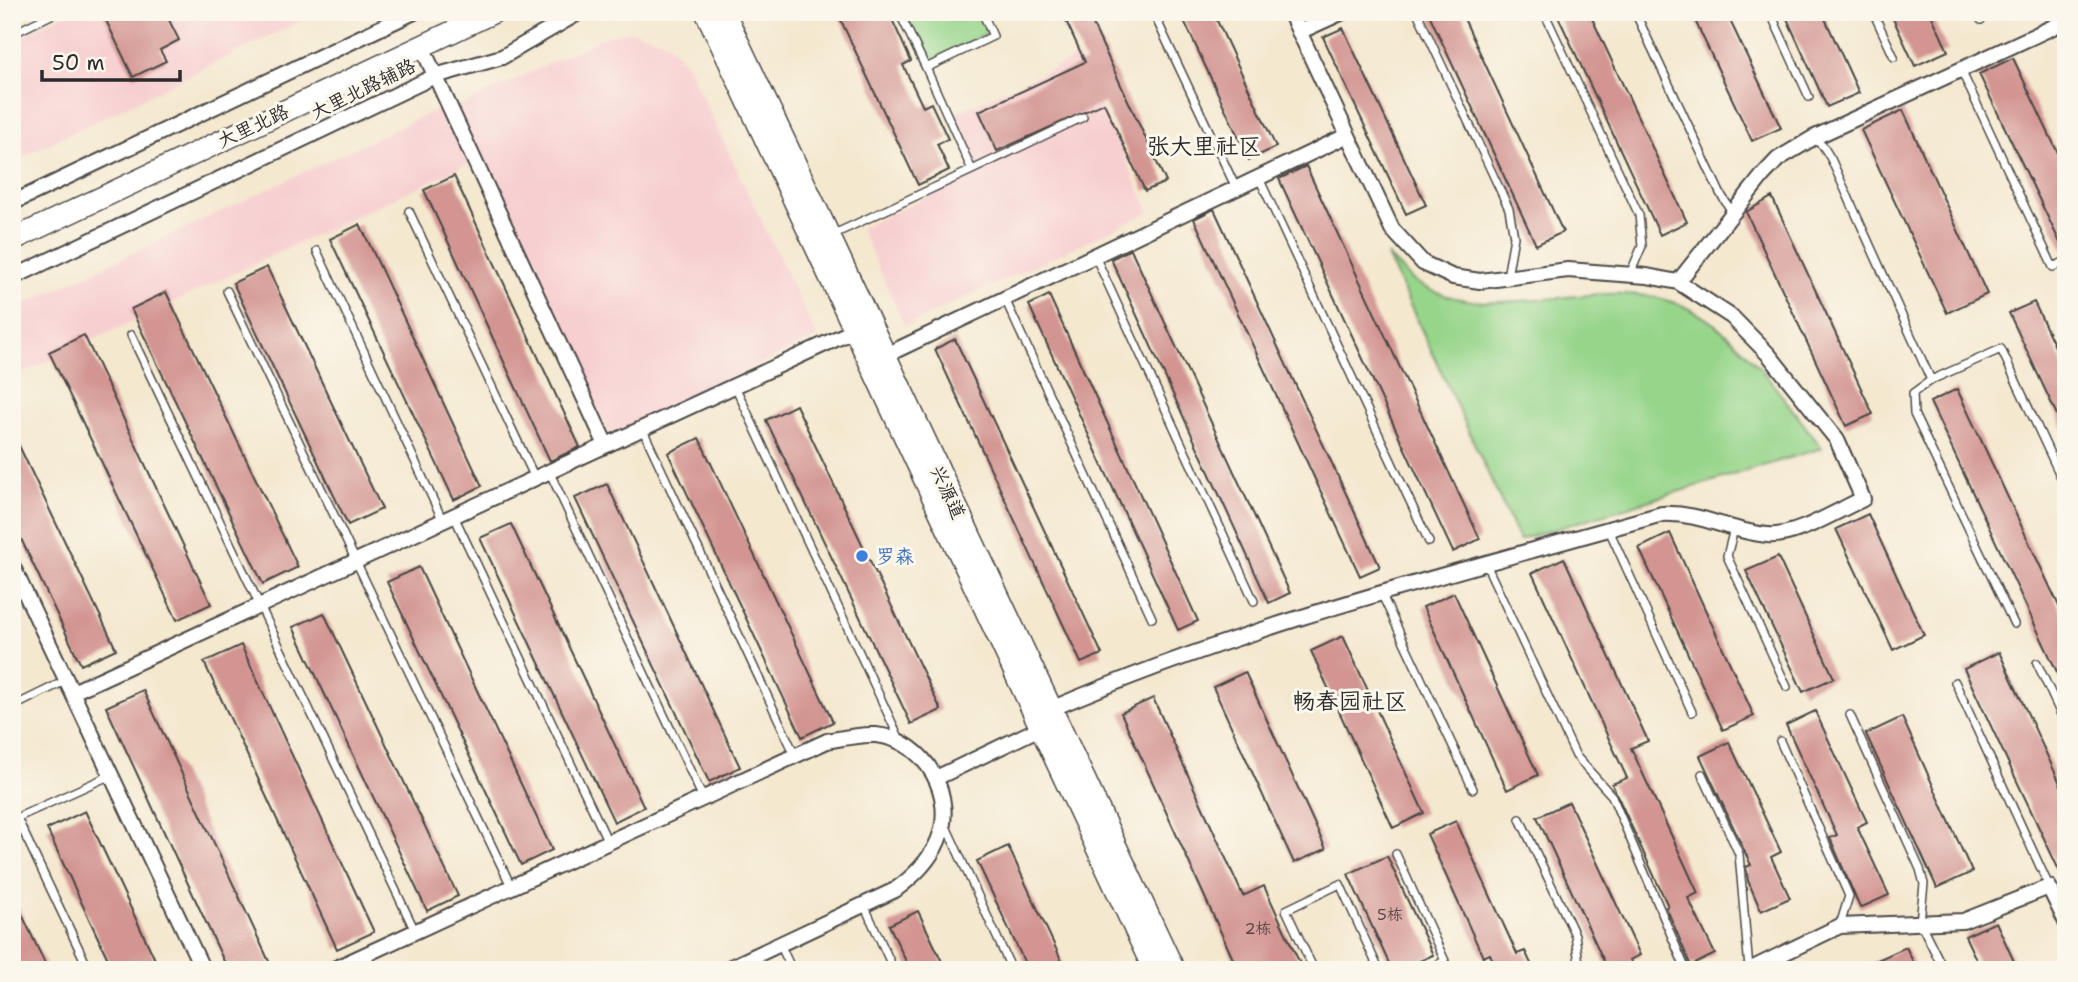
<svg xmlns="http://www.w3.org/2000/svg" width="2078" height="982" font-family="'Shantell Sans','LXGW WenKai TC',sans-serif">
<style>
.built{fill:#f7cfd1}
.green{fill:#97d58b;stroke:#61805b;stroke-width:2}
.building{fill:#d39592}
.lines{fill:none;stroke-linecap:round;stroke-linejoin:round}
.service-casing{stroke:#494744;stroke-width:10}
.minor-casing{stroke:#494744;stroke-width:18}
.secondary-casing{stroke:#494744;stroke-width:24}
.service{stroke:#fff;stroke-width:7}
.minor{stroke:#fff;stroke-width:14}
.secondary{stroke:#fff;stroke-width:21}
.shop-dot{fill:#3f7fe0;stroke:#fbf7ec;stroke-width:2.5}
.labels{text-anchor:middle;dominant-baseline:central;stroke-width:6;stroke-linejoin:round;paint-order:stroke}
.number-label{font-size:16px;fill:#554645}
.street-label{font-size:19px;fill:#2b2b2b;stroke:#fbf7ec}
.shop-label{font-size:19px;fill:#366cbe;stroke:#fbf7ec;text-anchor:start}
.quarter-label{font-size:23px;fill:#2b2b2b;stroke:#fbf7ec}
</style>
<rect width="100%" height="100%" fill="#fbf7ec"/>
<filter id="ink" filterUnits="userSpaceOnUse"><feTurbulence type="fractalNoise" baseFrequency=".0143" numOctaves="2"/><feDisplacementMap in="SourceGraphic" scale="14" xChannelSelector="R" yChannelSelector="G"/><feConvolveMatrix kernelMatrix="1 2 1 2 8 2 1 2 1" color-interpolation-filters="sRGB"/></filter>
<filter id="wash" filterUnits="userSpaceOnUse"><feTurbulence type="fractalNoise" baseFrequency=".00686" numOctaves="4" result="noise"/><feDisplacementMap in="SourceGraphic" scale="28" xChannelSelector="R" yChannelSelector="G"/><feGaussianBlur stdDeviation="1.57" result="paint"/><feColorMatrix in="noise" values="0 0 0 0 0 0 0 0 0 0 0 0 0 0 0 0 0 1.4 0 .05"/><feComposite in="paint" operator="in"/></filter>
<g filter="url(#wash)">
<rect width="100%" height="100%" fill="#f4e8cf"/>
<path class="built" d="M 69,12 L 319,12 L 12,162 L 12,40 Z
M 633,31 L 666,41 L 687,65 L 817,337 L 610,435 L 475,160 L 12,378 L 12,310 L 448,104 L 454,109 L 609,35 Z
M 1078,57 L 1150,212 L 905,326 L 860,228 L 978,173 L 952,115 Z"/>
<path class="green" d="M 904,12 L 978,12 L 988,34 L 927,63 Z
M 1387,255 C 1396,263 1404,274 1414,281 C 1494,332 1596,270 1681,305 C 1742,331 1782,398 1822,448 L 1519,540 Z"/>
<g id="blocks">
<path class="building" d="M 102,12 L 165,12 L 179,40 L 160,50 L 166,61 L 133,77 Z
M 837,12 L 879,12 L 883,20 L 891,17 L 911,61 L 903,65 L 923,107 L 931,103 L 948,139 L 937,144 L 949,170 L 918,185 Z
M 1062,12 L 1087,12 L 1166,182 L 1145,191 L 1104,103 L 997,151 L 979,111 L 1085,62 Z
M 1180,12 L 1213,12 L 1276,147 L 1249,160 Z
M 1428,12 L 1461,12 L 1563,232 L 1536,245 Z
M 1556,12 L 1589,12 L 1687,222 L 1660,235 Z
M 1691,12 L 1726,12 L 1781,128 L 1752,141 Z
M 1784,12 L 1822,12 L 1859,93 L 1827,107 Z
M 1890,12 L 1930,12 L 1948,51 L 1915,66 Z
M 1343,28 L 1426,205 L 1406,214 L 1323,37 Z
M 2013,58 L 2066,170 L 2066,255 L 1979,74 Z
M 1903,110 L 1987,294 L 1947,313 L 1861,130 Z
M 1306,166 L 1480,539 L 1453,552 L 1279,179 Z
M 454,176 L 580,447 L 550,461 L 424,190 Z
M 1772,197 L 1873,414 L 1846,426 L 1746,212 Z
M 1214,209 L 1380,567 L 1360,576 L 1194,219 Z
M 360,224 L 482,486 L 454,500 L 330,239 Z
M 1131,249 L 1290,593 L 1269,603 L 1111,259 Z
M 267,267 L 382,509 L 348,525 L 233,283 Z
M 166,292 L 298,567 L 263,584 L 131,309 Z
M 1049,295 L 1198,621 L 1178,630 L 1029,305 Z
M 2034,302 L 2066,370 L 2066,434 L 2009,313 Z
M 84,335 L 211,604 L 177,620 L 49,352 Z
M 955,339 L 1102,654 L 1081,663 L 935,349 Z
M 1957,389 L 2066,621 L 2066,691 L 1930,402 Z
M 796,405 L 941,710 L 911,724 L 766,420 Z
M 12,431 L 116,649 L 81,665 L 12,520 Z
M 699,438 L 833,722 L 802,737 L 668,453 Z
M 607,484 L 740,767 L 709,782 L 575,498 Z
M 1868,514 L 1924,635 L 1893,650 L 1836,529 Z
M 511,524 L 644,807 L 614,822 L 480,538 Z
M 1670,533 L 1754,716 L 1723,730 L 1639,548 Z
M 1778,557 L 1834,678 L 1803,692 L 1746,571 Z
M 1564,558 L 1648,741 L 1631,748 L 1698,893 L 1688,898 L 1715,954 L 1691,966 L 1666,907 L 1668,906 L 1612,784 L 1627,778 L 1532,573 Z
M 419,567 L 552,850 L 521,865 L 387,582 Z
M 1454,593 L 1538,775 L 1507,790 L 1423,607 Z
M 324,613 L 458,896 L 427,911 L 293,627 Z
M 1343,636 L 1424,813 L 1393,828 L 1311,651 Z
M 241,645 L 374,932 L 337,949 L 204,662 Z
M 1999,652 L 2066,796 L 2066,885 L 1964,669 Z
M 1245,672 L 1326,849 L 1294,863 L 1213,687 Z
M 143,690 L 273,970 L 228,970 L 106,707 Z
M 1153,698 L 1243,896 L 1264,886 L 1303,970 L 1238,970 L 1121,713 Z
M 1815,711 L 1867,822 L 1857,827 L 1889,895 L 1860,908 L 1830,838 L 1837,835 L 1786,725 Z
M 1902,717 L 1972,872 L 1937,888 L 1866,734 Z
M 1729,742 L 1781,852 L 1771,857 L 1790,898 L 1761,911 L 1748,881 L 1746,867 L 1751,865 L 1700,756 Z
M 1569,802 L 1640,955 L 1630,960 L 1635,970 L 1608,970 L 1537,817 Z
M 85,811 L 160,970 L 113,970 L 47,829 Z
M 1456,821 L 1517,954 L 1525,951 L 1534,970 L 1484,970 L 1495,965 L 1490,954 L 1483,957 L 1427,834 Z
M 1008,846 L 1066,970 L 1028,970 L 977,861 Z
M 1387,856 L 1433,955 L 1400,970 L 1392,970 L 1348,874 Z
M 12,893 L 48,970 L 12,970 Z
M 918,911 L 946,970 L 910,970 L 889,925 Z
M 1996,922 L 2018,970 L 1981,970 L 1965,936 Z
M 1906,947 L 1917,970 L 1856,970 Z"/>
</g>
</g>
<g filter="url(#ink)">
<use href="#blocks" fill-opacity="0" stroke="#494744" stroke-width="2"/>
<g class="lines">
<g class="service-casing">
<path id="service" d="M 899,12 L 926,68 L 993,36 L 982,12
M 1153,12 L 1236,188
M 1417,12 L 1509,209 L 1514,237 L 1507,277
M 1544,12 L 1639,215 L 1642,246 L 1630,274
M 1635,12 L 1720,193 L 1732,212
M 1770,12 L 1809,97
M 1873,12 L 1894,57
M 1978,12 L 1981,20
M 12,34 L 57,12
M 1961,70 L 2053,267 L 2066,261
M 1813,138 L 1823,146 L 1831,159 L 1931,380 L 1913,393 L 1914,414 L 2014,624
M 972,170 L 1083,117
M 1259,178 L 1429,542
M 409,211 L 535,478
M 832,235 L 972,170 L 926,68
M 317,251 L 443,521
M 1095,256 L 1254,601
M 227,291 L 511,886
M 1005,299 L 1152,618
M 131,335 L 415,931
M 1931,380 L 2001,349 L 2066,488
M 735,386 L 901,742
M 642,428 L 795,755
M 549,471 L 703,798
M 454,516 L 608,842
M 1734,529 L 1727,556 L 1787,687
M 1609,530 L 1692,712
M 1485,562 L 1576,756 L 1612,796 L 1686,970
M 1382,595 L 1473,789
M 2037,663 L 2066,725
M 1955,682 L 2049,886
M 12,707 L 67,680
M 1850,715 L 1920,869 L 1924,884 L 1920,922 L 1944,970
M 1780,741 L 1849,896 L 1840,925
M 1702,774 L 1739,854 L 1749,969
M 17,818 L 89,970
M 1520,819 L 1575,935 L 1580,970
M 12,820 L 111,775
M 945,824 L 1012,970
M 1396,854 L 1445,961 L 1426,970
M 864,905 L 894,970
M 780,944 L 792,970
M 1314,970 L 1286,910 L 1340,884 L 1379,970"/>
</g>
<g class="minor-casing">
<path id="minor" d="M 1299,32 L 1343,12
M 422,47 L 606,445
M 12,203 L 414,12
M 12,278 L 435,76 L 502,57 L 580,12
M 1678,282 L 1763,175 L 1778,159 L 1813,138 L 2066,21
M 884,356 L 1346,136
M 12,565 L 203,970
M 73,692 L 853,331
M 1051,709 C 1247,624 1457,572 1662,514 C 1702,512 1729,532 1768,535 C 1794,538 1838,510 1863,499 L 1837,440 L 1769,355 L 1732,317 L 1678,282 L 1647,276 L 1568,270 L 1480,281 L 1453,277 L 1423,263 L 1392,229 L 1290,12
M 936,778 L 1040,728
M 332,970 L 827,741 C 843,738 860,734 876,735 C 926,740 957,797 938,841 C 929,862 913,877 895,890 L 725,970
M 1749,970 L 1840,926 L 1963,921 L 2049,887 L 2066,922"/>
</g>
<g class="secondary-casing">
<path id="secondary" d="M 706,12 L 1154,970
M 724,12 L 1174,970
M 12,240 L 494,12"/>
</g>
<use href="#service" class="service"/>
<use href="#minor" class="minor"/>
<use href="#secondary" class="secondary"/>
</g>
</g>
<circle class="shop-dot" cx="862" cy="556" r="7"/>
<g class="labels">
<g class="number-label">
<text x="1390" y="914">5栋</text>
<text x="1258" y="928">2栋</text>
</g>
<g class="street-label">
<text transform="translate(363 89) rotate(-26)">大里北路辅路</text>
<text transform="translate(253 126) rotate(-25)">大里北路</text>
<text transform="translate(948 492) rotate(65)">兴源道</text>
</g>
<g class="shop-label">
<text x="876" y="556">罗森</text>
</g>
<g class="quarter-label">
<text x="1204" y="146">张大里社区</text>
<text x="1350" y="701">畅春园社区</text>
</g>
</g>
<rect width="2078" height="982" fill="none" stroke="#fbf7ec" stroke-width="42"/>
<path d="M42 70v10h138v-10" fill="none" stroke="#2b2b2b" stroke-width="3.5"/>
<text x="52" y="70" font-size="21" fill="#2b2b2b" stroke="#fbf7ec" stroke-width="5" paint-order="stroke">50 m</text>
</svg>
